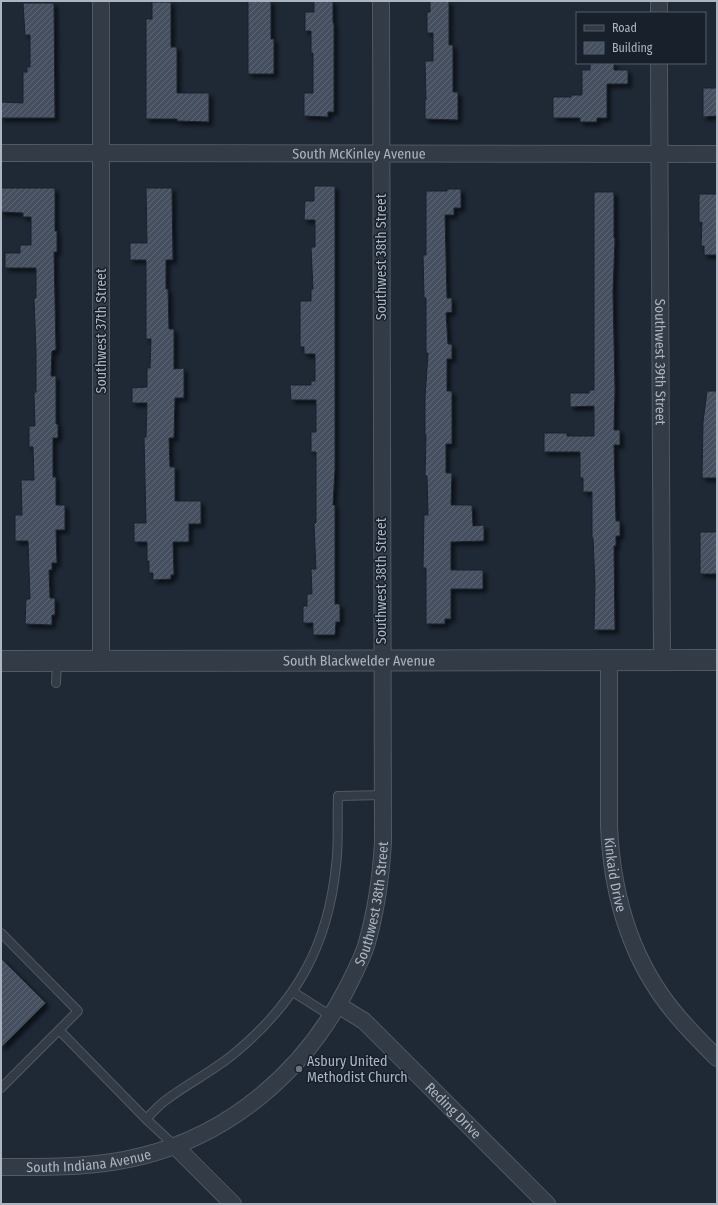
<svg xmlns="http://www.w3.org/2000/svg" width="718" height="1205" font-family="'Fira Sans Condensed',sans-serif">
<style>
.building{fill:url(#building-hatch);stroke:#1a222d;filter:url(#shadow)}
.lines{fill:none;stroke-linecap:round;stroke-linejoin:round}
.service-casing{stroke:#505964;stroke-width:10}
.minor-casing{stroke:#505964;stroke-width:18}
.tertiary-casing{stroke:#505964;stroke-width:22}
.service{stroke:#323b46;stroke-width:8}
.minor{stroke:#323b46;stroke-width:16}
.tertiary{stroke:#323b46;stroke-width:20}
.worship-dot{fill:#6b7280;stroke:#18202b;stroke-width:1.5}
.labels{text-anchor:middle;dominant-baseline:central;stroke-width:3;stroke-linejoin:round;paint-order:stroke}
.street-label{font-size:14px;fill:#acb6c3;stroke:#18202b}
.poi-label{font-size:14px;fill:#acb6c3;stroke:#18202b;text-anchor:start}
</style>
<defs>
<pattern id="building-hatch" width="6" height="6" patternUnits="userSpaceOnUse"><rect width="6" height="6" fill="#455060"/><path d="M-1 1l2-2M0 6l6-6M5 7l2-2" fill="none" stroke="#5d6775"/></pattern>
<filter id="shadow"><feDropShadow dx="3.5" dy="3.5" stdDeviation="2" flood-color="#0009"/></filter>
</defs>
<rect width="100%" height="100%" fill="#1f2936"/>
<path class="building" d="M 248,1 L 271,1 L 271,39 L 274,39 L 274,74 L 248,74 Z
M 314,1 L 333,1 L 333,23 L 334,23 L 334,112 L 328,112 L 328,117 L 304,116 L 304,93 L 313,93 L 313,53 L 311,53 L 311,31 L 305,31 L 305,12 L 314,12 Z
M 430,1 L 449,1 L 449,45 L 453,45 L 453,92 L 458,92 L 458,120 L 425,119 L 425,100 L 426,100 L 425,61 L 433,61 L 433,33 L 427,33 L 427,12 L 430,12 Z
M 152,2 L 171,2 L 171,47 L 177,47 L 177,93 L 209,93 L 209,122 L 177,121 L 177,119 L 146,119 L 146,19 L 152,19 Z
M 23,3 L 54,3 L 55,118 L 1,118 L 1,102 L 23,103 L 23,72 L 27,72 L 27,67 L 30,67 L 30,35 L 25,35 Z
M 614,63 L 614,70 L 628,70 L 628,84 L 607,84 L 607,118 L 597,118 L 597,122 L 580,122 L 580,118 L 553,118 L 553,97 L 571,97 L 571,95 L 582,95 L 582,70 L 590,70 L 590,64 Z
M 703,88 L 717,88 L 717,116 L 703,117 Z
M 314,186 L 335,186 L 335,469 L 333,505 L 335,505 L 335,604 L 340,604 L 340,622 L 336,622 L 335,635 L 313,635 L 313,623 L 303,623 L 303,606 L 307,606 L 307,594 L 312,594 L 311,569 L 316,569 L 314,523 L 316,523 L 316,452 L 311,452 L 311,432 L 316,432 L 316,400 L 291,400 L 290,385 L 311,385 L 311,381 L 315,381 L 315,354 L 304,354 L 304,347 L 300,347 L 300,301 L 311,301 L 311,289 L 313,289 L 311,247 L 315,247 L 315,220 L 304,220 L 305,201 L 314,201 Z
M 1,188 L 55,188 L 55,231 L 57,231 L 57,252 L 54,252 L 56,350 L 52,351 L 51,376 L 56,376 L 56,424 L 58,424 L 58,438 L 53,438 L 53,477 L 56,477 L 56,505 L 65,505 L 65,530 L 56,530 L 57,563 L 52,563 L 52,570 L 49,570 L 50,598 L 55,598 L 55,615 L 52,615 L 52,625 L 25,624 L 26,599 L 30,599 L 28,541 L 15,541 L 15,515 L 22,515 L 21,480 L 34,480 L 33,447 L 29,447 L 29,426 L 35,426 L 34,393 L 36,392 L 36,351 L 34,298 L 36,298 L 36,268 L 5,268 L 5,253 L 20,253 L 20,245 L 31,245 L 31,217 L 23,217 L 23,213 L 1,212 Z
M 146,188 L 172,188 L 173,260 L 166,260 L 166,289 L 168,289 L 169,329 L 174,329 L 174,369 L 184,368 L 184,398 L 175,398 L 174,438 L 169,438 L 170,467 L 175,467 L 175,501 L 201,501 L 201,524 L 189,524 L 189,542 L 173,542 L 174,575 L 171,575 L 171,579 L 153,580 L 153,573 L 149,573 L 149,561 L 147,561 L 147,542 L 134,542 L 134,523 L 146,523 L 144,437 L 146,437 L 147,403 L 132,403 L 132,388 L 147,387 L 147,368 L 150,368 L 151,339 L 146,339 L 146,260 L 130,260 L 130,243 L 147,243 Z
M 447,189 L 461,189 L 461,208 L 454,208 L 454,215 L 445,215 L 447,298 L 452,298 L 452,312 L 446,313 L 448,344 L 452,344 L 452,359 L 447,359 L 447,391 L 452,391 L 452,444 L 446,444 L 446,473 L 452,473 L 451,505 L 472,505 L 473,526 L 484,525 L 484,541 L 451,542 L 451,570 L 483,570 L 483,589 L 451,589 L 451,619 L 445,619 L 445,624 L 426,624 L 426,568 L 423,568 L 424,515 L 428,515 L 427,476 L 425,476 L 426,435 L 425,435 L 425,398 L 428,353 L 426,353 L 426,298 L 424,298 L 423,255 L 426,255 L 426,191 L 447,191 Z
M 594,192 L 614,192 L 614,238 L 615,238 L 613,292 L 615,390 L 614,430 L 620,430 L 620,445 L 614,445 L 616,521 L 620,521 L 620,536 L 616,536 L 616,546 L 614,546 L 615,630 L 594,630 L 595,584 L 593,538 L 592,538 L 592,492 L 583,492 L 583,478 L 580,478 L 580,452 L 544,452 L 544,433 L 567,433 L 567,436 L 594,436 L 594,406 L 570,407 L 570,393 L 589,393 L 589,390 L 594,390 Z
M 699,194 L 717,194 L 717,255 L 704,255 L 704,246 L 701,246 L 702,222 L 699,223 Z
M 707,391 L 717,391 L 717,478 L 702,478 L 703,422 Z
M 700,532 L 717,532 L 717,574 L 700,574 Z
M 1,958 L 46,1003 L 1,1048 Z"/>
<g class="lines">
<g class="service-casing">
<path id="service" d="M 56,683 L 57,662
M 1,933 L 78,1011 L 59,1030
M 293,992 L 331,1016
M 1,1088 L 59,1030 L 146,1119 L 175,1146
M 146,1119 C 153,1112 159,1105 166,1100 C 188,1083 214,1071 236,1052 C 297,1001 328,945 336,866 C 339,843 337,819 338,796 L 383,795"/>
</g>
<g class="minor-casing">
<g id="minor">
<path d="M 659,1 L 659,13"/>
<path id="s1" d="M 659,63 L 662,660"/>
<path id="s2" d="M 1,153 L 717,154"/>
<path id="s3" d="M 609,660 L 609,826 C 612,897 631,963 679,1018 C 691,1032 704,1045 717,1058"/>
<path d="M 101,661 L 101,1"/>
<path id="s4" d="M 338,1005 L 364,1021 L 547,1204"/>
<path d="M 175,1146 L 233,1204"/>
<path id="s5" d="M 1,1167 C 49,1167 95,1168 142,1156 C 231,1134 304,1071 346,990 C 353,976 361,961 366,946 C 376,912 381,877 383,842 L 381,1"/>
</g>
</g>
<g class="tertiary-casing">
<g id="tertiary">
<path id="s6" d="M 1,661 L 717,660"/>
</g>
</g>
<use href="#service" class="service"/>
<use href="#minor" class="minor"/>
<use href="#tertiary" class="tertiary"/>
</g>
<circle class="worship-dot" cx="299" cy="1069" r="4"/>
<g class="labels">
<g class="street-label">
<text stroke="none"><textPath href="#s2" startOffset="358">South McKinley Avenue</textPath></text>
<text transform="translate(381 257) rotate(-90)">Southwest 38th Street</text>
<text transform="translate(101 331) rotate(-90)">Southwest 37th Street</text>
<text stroke="none"><textPath href="#s1" startOffset="299">Southwest 39th Street</textPath></text>
<text transform="translate(381 581) rotate(-90)">Southwest 38th Street</text>
<text stroke="none"><textPath href="#s6" startOffset="358">South Blackwelder Avenue</textPath></text>
<text stroke="none"><textPath href="#s3" startOffset="215">Kinkaid Drive</textPath></text>
<text stroke="none"><textPath href="#s5" startOffset="504">Southwest 38th Street</textPath></text>
<text stroke="none"><textPath href="#s4" startOffset="157">Reding Drive</textPath></text>
<text stroke="none"><textPath href="#s5" startOffset="88">South Indiana Avenue</textPath></text>
</g>
<g class="poi-label">
<text x="307" y="1061">Asbury United<tspan x="307" dy="16">Methodist Church</tspan></text>
</g>
</g>
<rect width="718" height="1205" fill="none" stroke="#acb6c3" stroke-width="4"/>
<rect x="576" y="12" width="130" height="52" fill="#18202b" stroke="#535c68"/>
<rect x="584" y="25" width="20" height="6" fill="#323b46" stroke="#535c68"/>
<text x="612" y="32" font-size="12" fill="#acb6c3">Road</text>
<rect x="584" y="42" width="20" height="12" fill="url(#building-hatch)" stroke="#535c68"/>
<text x="612" y="52" font-size="12" fill="#acb6c3">Building</text>
</svg>
